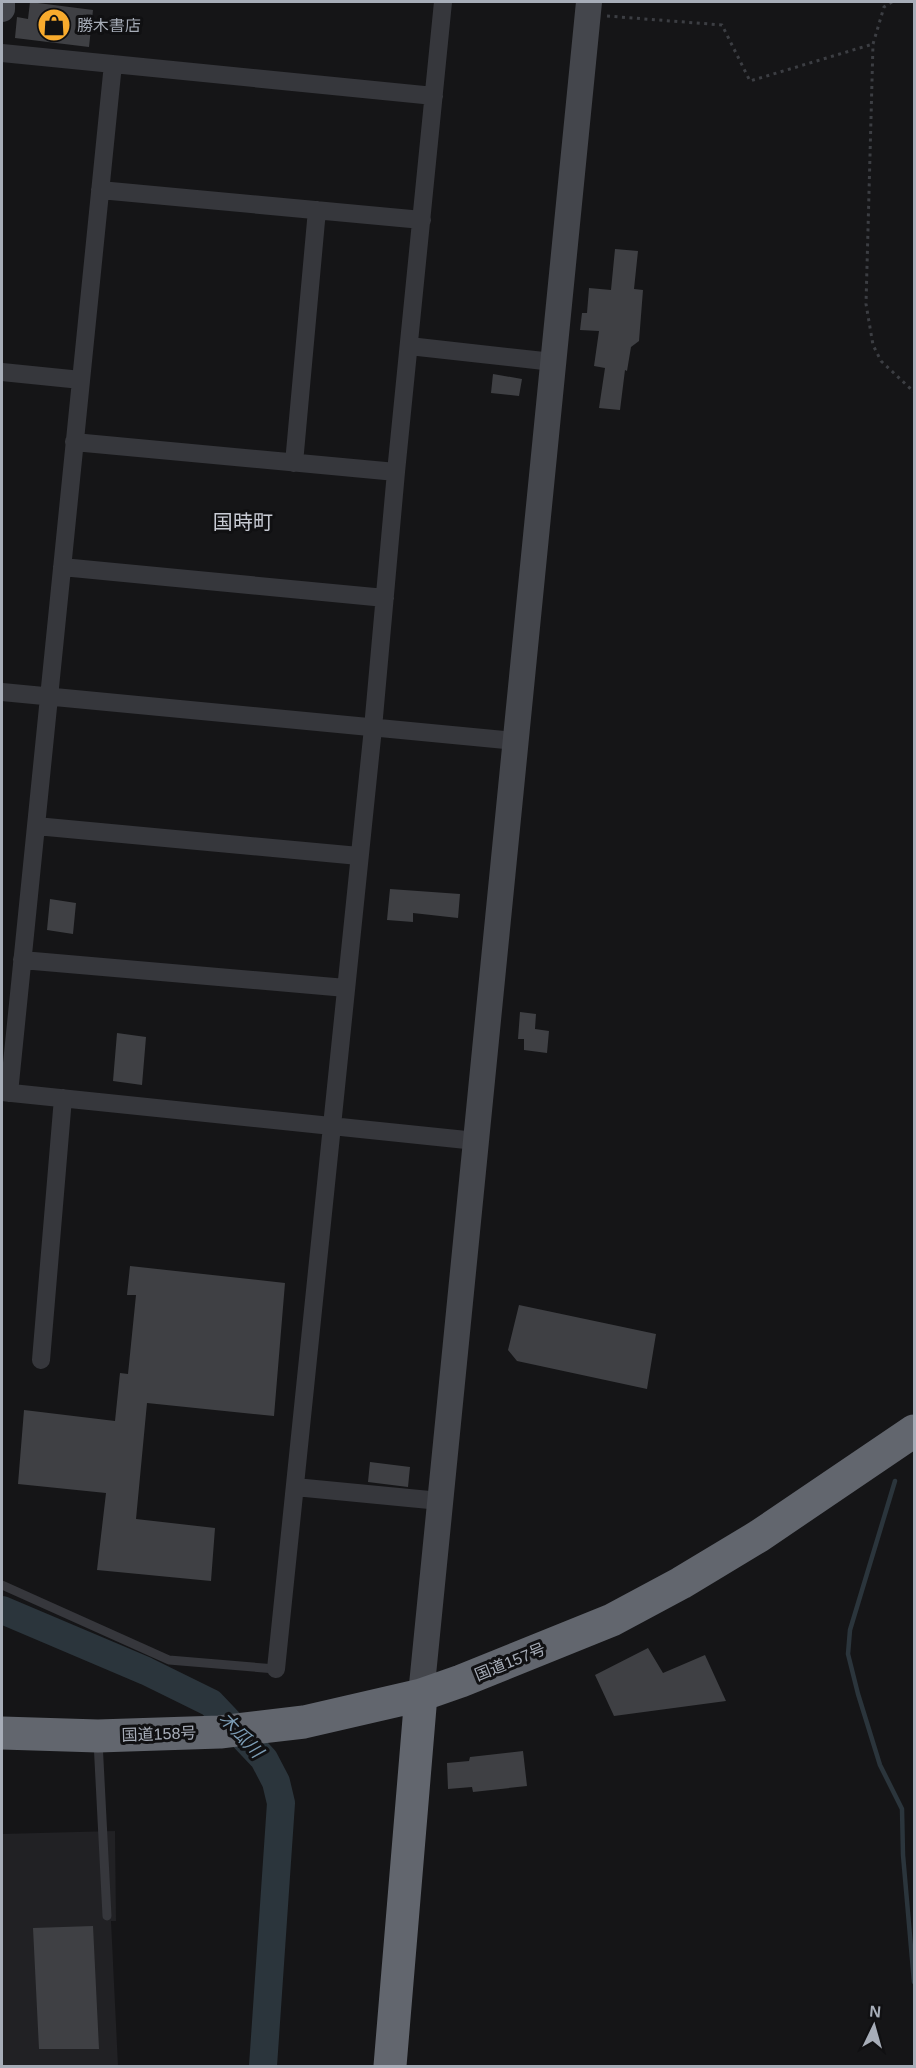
<svg xmlns="http://www.w3.org/2000/svg" width="916" height="2068" font-family="Arial,'Noto Sans JP',sans-serif">
<style>
.built{fill:#212124}
.lines{fill:none;stroke-linecap:round;stroke-linejoin:round}
.stream{stroke:#2b353c;stroke-width:4.5}
.river{stroke:#2b353c;stroke-width:28}
.building{fill:#3f4044}
.path{stroke:#3c3e43;stroke-width:3;stroke-dasharray:3 4.5;stroke-linecap:butt}
.lane{stroke:#36373c;stroke-width:9}
.street{stroke:#36373c;stroke-width:18}
.secondary{stroke:#44464c;stroke-width:26}
.highway{stroke:#62666e;stroke-width:33}
.labels{text-anchor:middle;dominant-baseline:central;stroke-width:6;stroke-linejoin:round;paint-order:stroke}
.poi-label{font-size:16px;fill:#a7adb8;stroke:#101012;text-anchor:start}
.street-label{font-size:16px;fill:#a7adb8;stroke:#101012}
.water-label{font-size:18px;font-style:italic;fill:#7c9cb4;stroke:#101012}
.quarter-label{font-size:20px;fill:#c8cbd4;stroke:#101012}
</style>
<rect width="100%" height="100%" fill="#151517"/>
<path class="built" d="M 115,1831 L 116,1921 L 111,1921 L 118,2066 L 2,2066 L 2,1834 Z"/>
<g class="lines">
<path class="stream" d="M 895,1481 L 850,1630 L 848,1654 L 858,1694 L 880,1765 L 902,1809 L 903,1855 L 914,1982"/>
<path class="river" d="M 2,1610 L 146,1671 L 211,1703 L 264,1759 L 276,1782 L 281,1803 L 263,2066"/>
</g>
<path class="building" d="M 30,2 L 93,10 L 89,47 L 15,38 L 17,17 L 28,19 Z
M 615,249 L 638,251 L 634,289 L 643,290 L 639,341 L 631,347 L 627,371 L 625,370 L 620,410 L 599,408 L 605,368 L 594,366 L 599,331 L 580,330 L 582,313 L 587,313 L 589,288 L 611,290 Z
M 493,374 L 522,379 L 519,396 L 491,393 Z
M 390,889 L 460,894 L 458,918 L 413,913 L 413,922 L 387,920 Z
M 50,899 L 76,903 L 73,934 L 47,930 Z
M 520,1012 L 536,1014 L 535,1029 L 549,1031 L 547,1053 L 524,1050 L 524,1039 L 518,1039 Z
M 117,1033 L 146,1037 L 142,1085 L 113,1081 Z
M 130,1266 L 285,1283 L 274,1416 L 147,1403 L 136,1519 L 215,1528 L 211,1581 L 97,1570 L 106,1493 L 18,1484 L 24,1410 L 115,1421 L 120,1373 L 128,1374 L 136,1295 L 127,1295 Z
M 519,1305 L 656,1334 L 647,1389 L 517,1361 L 508,1350 Z
M 370,1462 L 410,1467 L 408,1487 L 368,1482 Z
M 648,1648 L 663,1673 L 705,1655 L 726,1701 L 614,1716 L 595,1675 Z
M 523,1751 L 527,1786 L 473,1792 L 472,1787 L 448,1789 L 447,1763 L 469,1761 L 470,1757 Z
M 93,1926 L 99,2049 L 39,2049 L 33,1928 Z"/>
<g class="lines">
<path class="path" d="M 892,2 L 884,7 L 873,44 L 866,304 L 873,345 L 881,361 L 914,392
M 607,16 L 722,25 L 750,81 L 873,44"/>
<path class="lane" d="M 2,1585 L 169,1660 L 276,1669
M 98,1741 L 107,1916"/>
<path class="street" d="M 2,53 L 434,96
M 100,190 L 422,220
M 409,346 L 553,362
M 2,372 L 81,380
M 74,442 L 396,472
M 294,463 L 317,210
M 62,567 L 385,598
M 2,692 L 516,741
M 36,826 L 359,856
M 22,960 L 346,988
M 2,1092 L 476,1141
M 9,1093 L 113,64
M 41,1360 L 63,1098
M 295,1487 L 440,1501
M 276,1669 L 373,728 L 396,472 L 443,2"/>
<path class="secondary" d="M 2,9 L 2,2
M 421,1695 L 589,2"/>
<path class="highway" d="M 2,1733 L 98,1736 L 220,1732 L 304,1722 L 421,1695 L 461,1681 L 612,1620 L 681,1583 L 759,1536 L 914,1431
M 390,2066 L 421,1695"/>
</g>
<defs>
<g id="shop-disc" transform="scale(1.725)"><circle r="9.5" fill="#f8ab2d" stroke="#101012"/><path d="M-5-2.5h2.3a2.7 3.5 0 0 1 5.4 0H5L5.5 6h-11ZM-1.5-2.5h3a1.5 2.3 0 0 0-3 0Z" fill="#111"/></g>
</defs>
<g fill-rule="evenodd">
<use href="#shop-disc" x="54" y="25"/>
</g>
<g class="labels">
<g class="poi-label">
<text x="77" y="25">勝木書店</text>
</g>
<g class="street-label">
<text transform="translate(510 1662) rotate(-22)">国道157号</text>
<text transform="translate(159 1734) rotate(-2)">国道158号</text>
</g>
<g class="water-label">
<text transform="translate(241 1735) rotate(47)">木瓜川</text>
</g>
<g class="quarter-label">
<text x="243" y="522">国時町</text>
</g>
</g>
<rect width="916" height="2068" fill="none" stroke="#a7adb8" stroke-width="6"/>
<g transform="translate(874 2026) rotate(5)" stroke="#101012" stroke-width="4.5" paint-order="stroke">
<path d="M0-4.5L10 22L0 15L-10 22Z" fill="#a7adb8"/>
<text y="-9" font-size="16" font-weight="bold" text-anchor="middle" fill="#a7adb8">N</text>
</g>
</svg>
